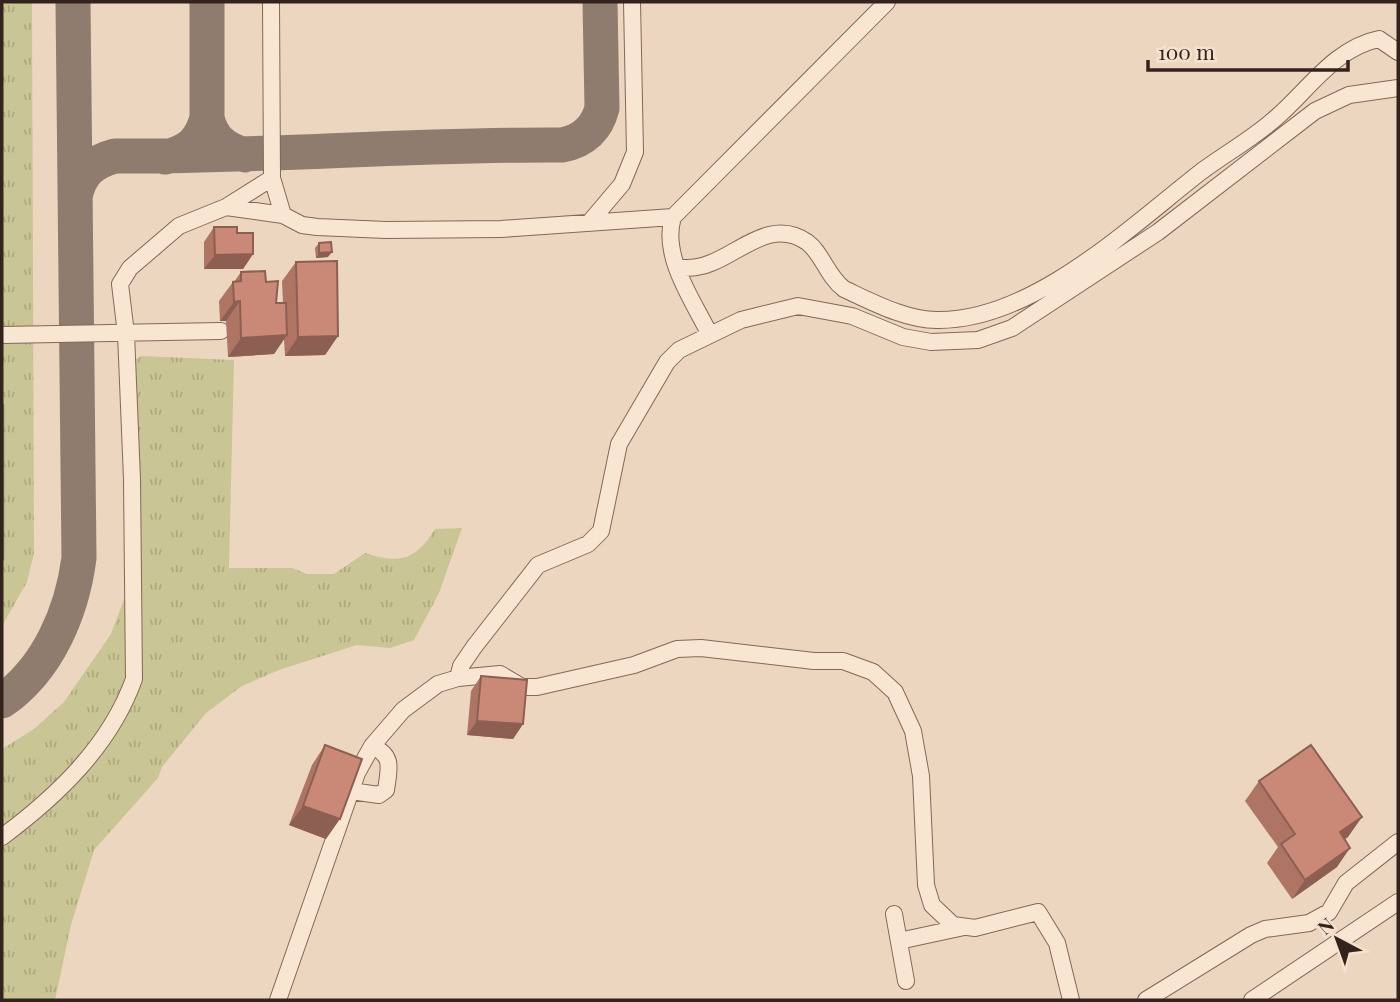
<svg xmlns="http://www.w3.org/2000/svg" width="1400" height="1002" font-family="'Playfair Display',serif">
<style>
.grass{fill:url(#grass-tufts)}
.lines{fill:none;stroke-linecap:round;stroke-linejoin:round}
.stream{stroke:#6a8c7c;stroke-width:4.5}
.taxiway{stroke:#907c6e;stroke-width:35}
.minor-casing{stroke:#856758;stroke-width:18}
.minor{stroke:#f8e5d2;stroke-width:16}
.wall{fill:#ae7565}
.shaded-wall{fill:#8d5f53}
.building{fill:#ca8876;stroke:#8d5f53;stroke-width:2}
</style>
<defs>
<pattern id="grass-tufts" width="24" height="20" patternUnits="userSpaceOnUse" patternTransform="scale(1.75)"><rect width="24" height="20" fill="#cac594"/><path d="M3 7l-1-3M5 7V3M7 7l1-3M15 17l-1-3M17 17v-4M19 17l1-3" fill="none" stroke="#aea97f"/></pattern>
</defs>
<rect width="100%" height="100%" fill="#ecd6c0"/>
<path class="grass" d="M 2,2 L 32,2 L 34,553 L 27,582 L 2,626 Z
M 142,356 L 234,360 L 229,568 L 292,568 L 307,574 L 334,574 L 365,553 C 400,564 415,561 435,529 L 462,528 L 439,593 L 414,640 L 390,648 L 357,645 L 279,670 L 242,686 L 206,713 L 162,767 L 158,778 L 94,850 L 71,925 L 55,1000 L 2,1000 L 2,749 L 34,729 L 64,702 L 111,634 L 128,589 L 136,359 Z"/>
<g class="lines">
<path class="stream" d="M 2,405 L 2,559"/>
<path class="taxiway" d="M 207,2 L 207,118
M 165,157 C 189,152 201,141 207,118 C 212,139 224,149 245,155
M 75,197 C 80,173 92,162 115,156 C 264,157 413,144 562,145 C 584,141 597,128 602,108 L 600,2
M 2,701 C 48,669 72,612 79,558 L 73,2"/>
<g class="minor-casing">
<path id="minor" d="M 271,2 L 272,178 L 283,215
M 226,207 L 272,178
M 589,223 L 622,184 L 635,152 L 632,2
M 679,268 C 690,268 700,268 711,263 C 742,251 772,218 807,242 C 822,253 827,276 844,289 C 872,302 908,321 939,320 C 1034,320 1131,226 1202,171 C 1225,154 1250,140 1271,122 C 1305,95 1333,48 1379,39 L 1398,52
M 709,333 C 692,299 661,255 673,217 L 887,2
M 2,335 L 221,331
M 458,678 L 461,666 L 474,647 L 538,565 L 588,544 L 601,531 L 619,444 L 667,362 L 679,350 L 741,320 L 798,306 L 852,316 L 903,337 L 931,342 L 978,340 L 1012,328 L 1158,232 L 1315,111 L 1349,95 L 1398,88
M 351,791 L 379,795 L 386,790 C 389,768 394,756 372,746
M 2,837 C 57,796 110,746 134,679 L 132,479 L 126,334 L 120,284 L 130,268 L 179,226 L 226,207 L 283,215 L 302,225 L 317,227 L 386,230 L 501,229 L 673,217
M 894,914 L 906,981
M 899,941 L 964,927
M 278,1000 L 357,773 L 372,746 L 403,710 L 438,684 L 458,678 L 500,674 L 522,687 L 537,687 L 634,665 L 677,649 L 701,648 L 814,661 L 843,661 L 873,672 L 895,692 L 913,731 L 921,776 L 926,885 L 932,905 L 953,925 L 975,928 L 1038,912 L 1057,943 L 1071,1000
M 1146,1000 L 1251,935 L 1265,929 L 1309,923 L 1329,912 L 1346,883 L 1398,842
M 1252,1000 L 1398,902"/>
</g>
<use href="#minor" class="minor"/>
</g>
<path class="wall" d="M 214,227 L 237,233 L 253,254 L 243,269 L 204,269 L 204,242 Z
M 319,243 L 328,257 L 316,258 L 315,248 Z
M 296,262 L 338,336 L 325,355 L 285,356 L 284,339 L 274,354 L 228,357 L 226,321 L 220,321 L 219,301 L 233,282 L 234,282 L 241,272 L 266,282 L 276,303 L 283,303 L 282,281 Z
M 481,676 L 523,724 L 513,739 L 467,735 L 471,691 Z
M 325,745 L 326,839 L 289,825 L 312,765 Z
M 1259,781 L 1348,837 L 1344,839 L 1337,867 L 1292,899 L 1267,863 L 1278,847 L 1245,801 Z"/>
<path class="shaded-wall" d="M 332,252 L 328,257 L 316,258 L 319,253 Z
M 253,254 L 243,269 L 204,269 L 215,255 Z
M 240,301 L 226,321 L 220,321 L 234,302 Z
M 287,335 L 274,354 L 228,357 L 241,338 Z
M 338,336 L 325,355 L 285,356 L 298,337 Z
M 477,721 L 523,724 L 513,739 L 467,735 Z
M 303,806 L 340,819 L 326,839 L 289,825 Z
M 1362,817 L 1348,837 L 1326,852 L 1340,832 Z
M 1350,848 L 1337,867 L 1292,899 L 1305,880 Z"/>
<path class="building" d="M 214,227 L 237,227 L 237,233 L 253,233 L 253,254 L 215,255 Z
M 331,242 L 332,252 L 319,253 L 319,243 Z
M 337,261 L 338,336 L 298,337 L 296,262 Z
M 265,271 L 266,282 L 278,281 L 276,303 L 286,303 L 287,335 L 241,338 L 240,301 L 234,302 L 233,282 L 241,281 L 241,272 Z
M 481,676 L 527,680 L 523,724 L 477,721 Z
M 325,745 L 362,759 L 340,819 L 303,806 Z
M 1311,745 L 1362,817 L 1340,832 L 1350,848 L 1305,880 L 1281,844 L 1295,834 L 1259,781 Z"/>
<rect width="1400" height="1002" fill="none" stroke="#34231d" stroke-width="7"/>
<g transform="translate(1337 939) rotate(319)" stroke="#f4e2cf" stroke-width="5" paint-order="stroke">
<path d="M0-5L12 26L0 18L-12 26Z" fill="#34231d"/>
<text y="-10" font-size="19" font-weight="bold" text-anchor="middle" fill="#34231d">N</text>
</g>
<path d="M1148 60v10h200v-10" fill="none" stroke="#34231d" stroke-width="3.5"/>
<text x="1158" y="60" font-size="21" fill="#34231d" stroke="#f4e2cf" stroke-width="5" paint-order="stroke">100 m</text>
</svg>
